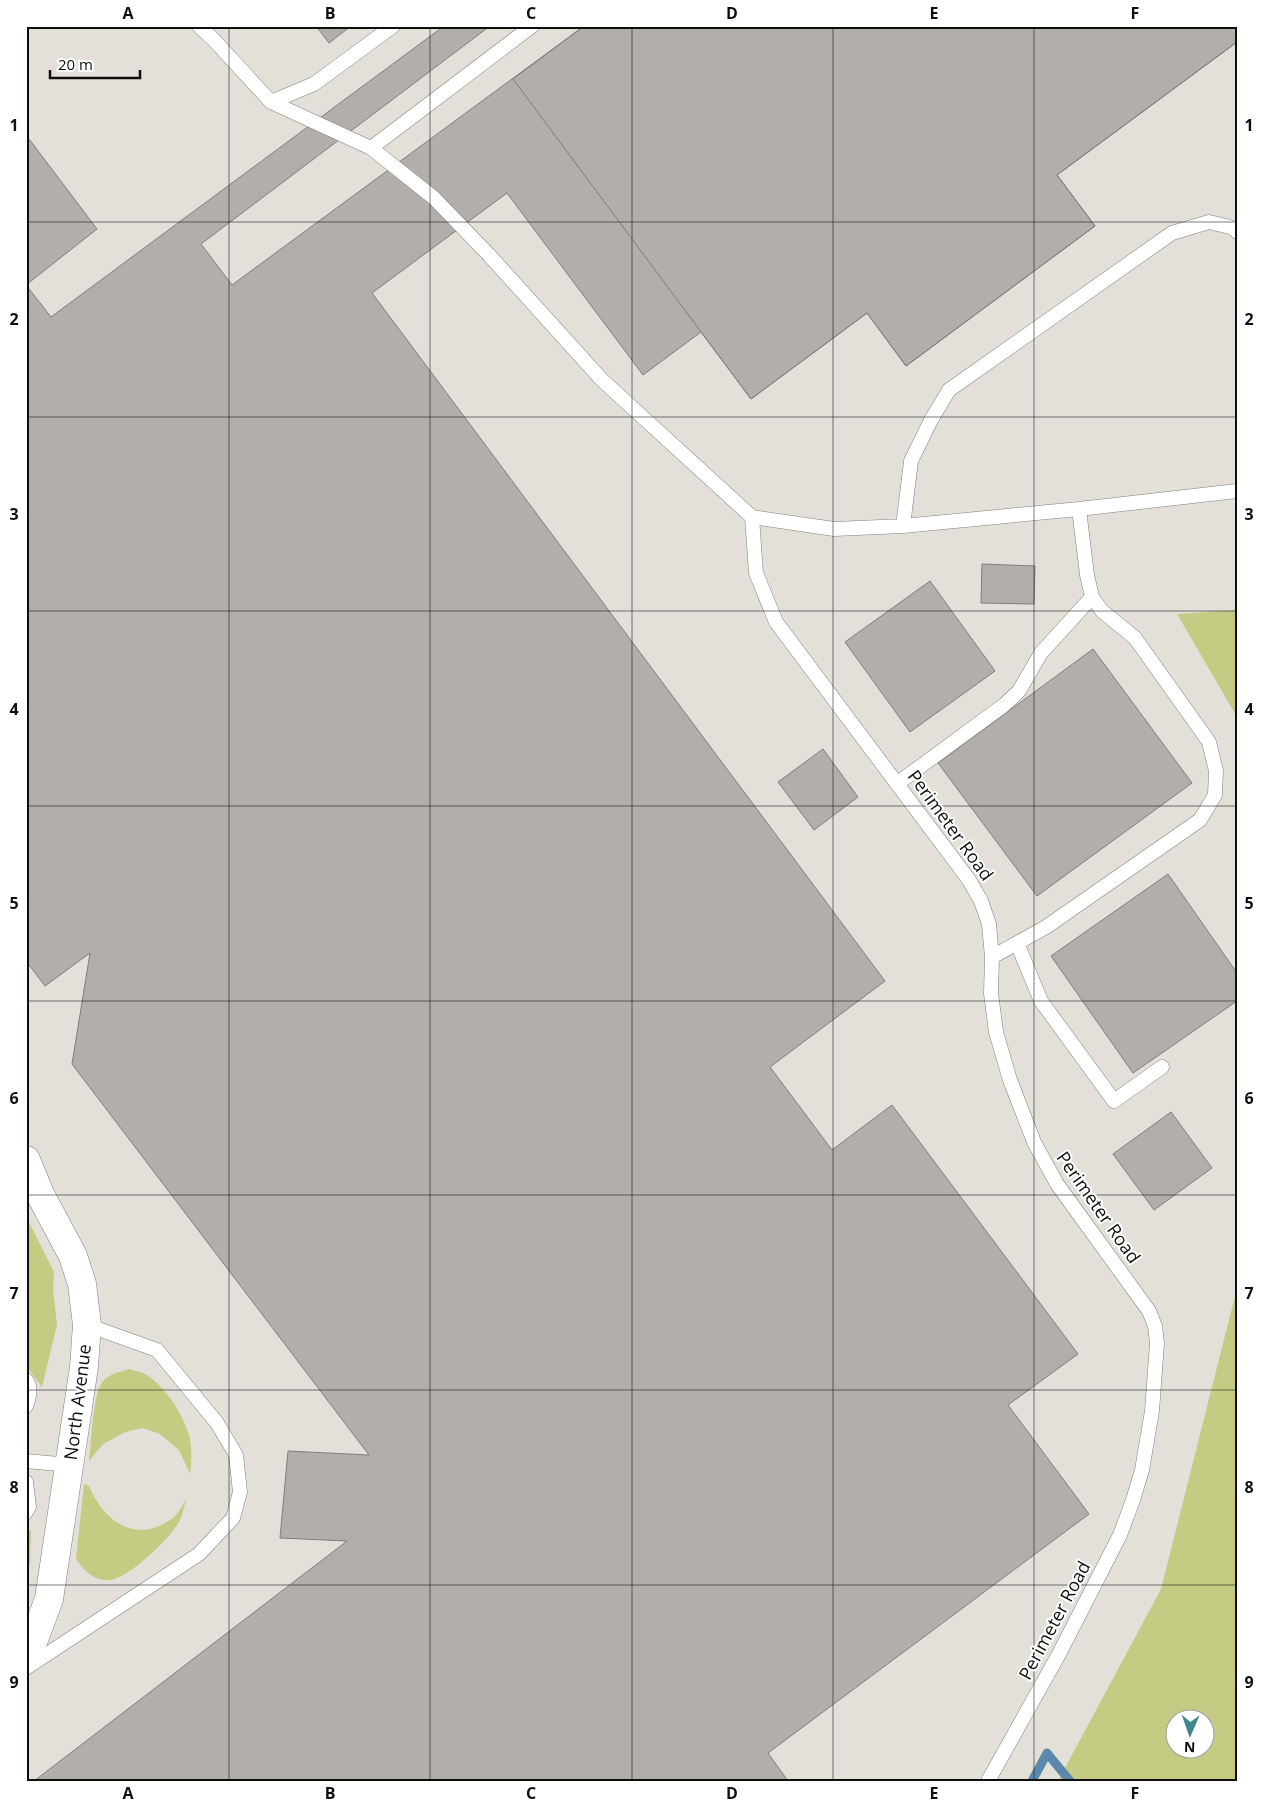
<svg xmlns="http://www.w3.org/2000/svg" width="1263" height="1807" font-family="'Open Sans',sans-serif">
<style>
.green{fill:#c6cb83;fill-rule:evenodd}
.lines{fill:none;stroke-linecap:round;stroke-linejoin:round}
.stream{stroke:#5a89ad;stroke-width:9}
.building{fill:#b2aea9;stroke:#817e79}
.lane-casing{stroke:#83807b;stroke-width:15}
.street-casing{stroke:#83807b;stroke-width:29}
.lane{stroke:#fff;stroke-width:14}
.street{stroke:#fff;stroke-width:28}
.grid{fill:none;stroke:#110f0e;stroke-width:1;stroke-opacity:0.55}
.labels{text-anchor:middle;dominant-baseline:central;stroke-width:4;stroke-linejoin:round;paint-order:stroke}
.street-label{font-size:18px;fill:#110f0e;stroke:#fff}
.neatline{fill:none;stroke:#110f0e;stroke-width:2}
.grid-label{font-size:16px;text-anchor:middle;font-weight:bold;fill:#110f0e}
</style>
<rect width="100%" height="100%" fill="#e3dfd9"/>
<path class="green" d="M 1237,610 L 1237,717 L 1177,614 Z
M 26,1216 L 54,1272 L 53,1289 L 57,1325 L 42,1387 L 26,1366 Z
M 1237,1288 L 1237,1781 L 1058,1781 L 1161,1589 ZM 1176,1720 L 1206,1720 L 1206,1750 L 1176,1750 Z
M 129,1369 C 135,1371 142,1372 147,1375 C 166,1388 183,1414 189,1435 C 192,1448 192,1461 190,1474 L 179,1450 L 160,1434 L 143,1428 L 125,1432 L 103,1444 L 89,1461 C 91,1444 93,1400 100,1386 C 105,1375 118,1372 129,1369 Z
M 84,1484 L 89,1486 C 104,1522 137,1546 174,1517 C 179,1512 183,1504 187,1498 C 184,1505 183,1513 180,1520 C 173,1536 128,1579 110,1580 C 95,1582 83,1570 76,1559 Z
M 31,1530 L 30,1562 L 26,1587 L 26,1534 Z"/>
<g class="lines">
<path class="stream" d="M 1032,1781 L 1047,1753 L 1070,1781"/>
</g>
<path class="building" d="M 316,26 L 351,26 L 329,43 Z
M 444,26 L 490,26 L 201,244 L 232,285 L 584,26 L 1237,26 L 1237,42 L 1057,175 L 1095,226 L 906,366 L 867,313 L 751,399 L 701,332 L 643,375 L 507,193 L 372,293 L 885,981 L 770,1067 L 832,1150 L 892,1105 L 1078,1354 L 1008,1405 L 1089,1514 L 768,1753 L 788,1781 L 34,1781 L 347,1541 L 280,1538 L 288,1451 L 369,1455 L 72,1064 L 90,953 L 45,986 L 26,961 L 26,285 L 51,317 Z
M 584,26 L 1237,26 L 1237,42 L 1057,175 L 1095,226 L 906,366 L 867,313 L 751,399 L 513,79 Z
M 26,135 L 97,229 L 26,285 Z
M 982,564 L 1035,566 L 1034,604 L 981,603 Z
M 930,581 L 995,671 L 910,732 L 845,642 Z
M 1093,649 L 1192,783 L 1037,896 L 938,763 Z
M 823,749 L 858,797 L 814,830 L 778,782 Z
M 1168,874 L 1237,973 L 1237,1001 L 1133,1073 L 1051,956 Z
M 1171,1112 L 1212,1168 L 1154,1210 L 1113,1154 Z"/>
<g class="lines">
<g class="lane-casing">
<path id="lane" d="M 199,26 L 213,39 L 271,102 L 371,148 L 434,198 L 489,255 L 602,380 L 752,517
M 271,102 L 314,84 L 393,26
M 371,148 L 532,26
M 903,526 L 911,461 L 931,420 L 949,390 L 1172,233 L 1209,222 L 1234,228 L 1237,232
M 898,783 L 1004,705 L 1019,691 L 1041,653 L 1092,597
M 1017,943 L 1041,1001 L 1114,1101 L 1162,1067
M 992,957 L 1046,927 L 1200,820 L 1215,795 L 1216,771 L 1209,742 L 1135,638 L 1102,611 L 1092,597 L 1087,575 L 1079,509
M 26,1380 C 32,1388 29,1398 26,1406
M 26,1461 L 69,1465
M 26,1482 L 29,1507 L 26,1512
M 26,1668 L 199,1554 L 233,1518 L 240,1492 L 236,1455 L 217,1423 L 157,1350 L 87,1325
M 988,1781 L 1059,1654 L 1120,1535 L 1133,1500 L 1142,1470 L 1152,1411 L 1157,1343 L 1155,1326 L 1149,1311 L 1057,1184 L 1034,1142 L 1010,1080 L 996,1032 L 991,993 L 992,957 L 989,924 L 981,901 L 969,880 L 776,622 L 756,573 L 752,517 L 834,529 L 903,526 L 1079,509 L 1237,491"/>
</g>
<g class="street-casing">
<path id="street" d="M 26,1160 L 40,1194 L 73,1256 L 82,1284 L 87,1325 L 84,1367 L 49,1599 L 34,1639 L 26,1649"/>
</g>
<use href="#lane" class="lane"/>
<use href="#street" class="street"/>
</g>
<path class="grid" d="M 229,26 L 229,1781M 430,26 L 430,1781M 632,26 L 632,1781M 833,26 L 833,1781M 1034,26 L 1034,1781M 26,222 L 1237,222M 26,417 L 1237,417M 26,611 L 1237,611M 26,806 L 1237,806M 26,1001 L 1237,1001M 26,1195 L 1237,1195M 26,1390 L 1237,1390M 26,1585 L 1237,1585"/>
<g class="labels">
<g class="street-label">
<text transform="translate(951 825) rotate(54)">Perimeter Road</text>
<text transform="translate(1099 1207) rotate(55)">Perimeter Road</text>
<text transform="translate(77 1402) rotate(-83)">North Avenue</text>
<text transform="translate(1054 1620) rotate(-62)">Perimeter Road</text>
</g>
</g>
<rect width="1263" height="1807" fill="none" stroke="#ffffff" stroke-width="55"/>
<g transform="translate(1190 1734) rotate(182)"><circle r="24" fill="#ffffff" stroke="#a09f9f"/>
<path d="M0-4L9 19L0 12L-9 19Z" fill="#3f868e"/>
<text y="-8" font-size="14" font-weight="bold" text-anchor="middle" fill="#110f0e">N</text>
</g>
<path d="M50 70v8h90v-8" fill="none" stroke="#110f0e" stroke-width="2.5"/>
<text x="58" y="70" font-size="15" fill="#110f0e" stroke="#ffffff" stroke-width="4" paint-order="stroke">20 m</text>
<rect x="28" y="28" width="1208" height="1752" class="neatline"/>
<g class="grid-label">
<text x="128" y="19">A</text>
<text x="330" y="19">B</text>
<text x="531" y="19">C</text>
<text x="732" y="19">D</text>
<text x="934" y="19">E</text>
<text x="1135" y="19">F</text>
<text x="14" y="131">1</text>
<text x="1249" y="131">1</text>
<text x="14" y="325">2</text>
<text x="1249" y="325">2</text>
<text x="14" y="520">3</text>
<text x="1249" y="520">3</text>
<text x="14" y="715">4</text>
<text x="1249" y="715">4</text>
<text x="14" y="909">5</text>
<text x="1249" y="909">5</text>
<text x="14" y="1104">6</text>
<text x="1249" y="1104">6</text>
<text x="14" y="1299">7</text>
<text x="1249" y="1299">7</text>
<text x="14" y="1493">8</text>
<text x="1249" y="1493">8</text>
<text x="14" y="1688">9</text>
<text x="1249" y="1688">9</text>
<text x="128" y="1799">A</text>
<text x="330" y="1799">B</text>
<text x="531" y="1799">C</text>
<text x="732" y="1799">D</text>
<text x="934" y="1799">E</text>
<text x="1135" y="1799">F</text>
</g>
</svg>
